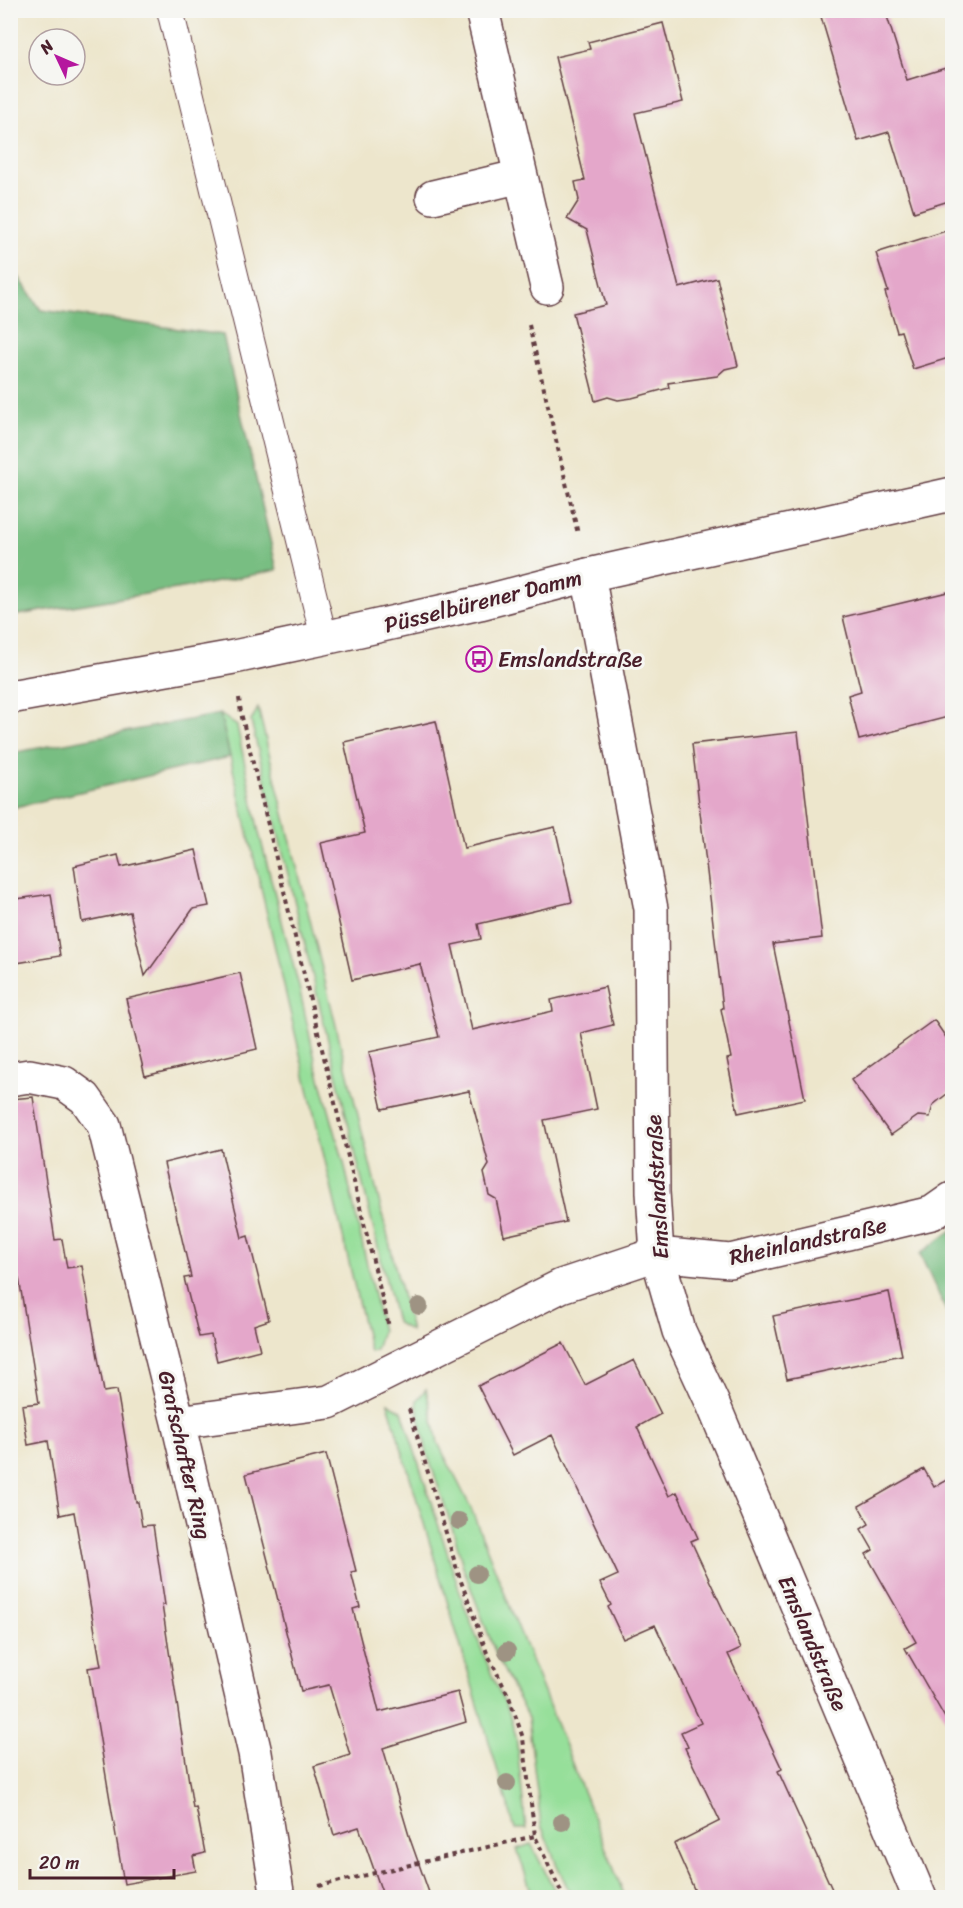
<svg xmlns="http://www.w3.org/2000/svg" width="963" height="1908" font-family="Sriracha,sans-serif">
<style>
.green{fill:#96df9a;stroke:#707f62;stroke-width:1.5}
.forest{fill:#78be82;stroke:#616e56;stroke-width:1.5}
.building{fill:#e4a7ca}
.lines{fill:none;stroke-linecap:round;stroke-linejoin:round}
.lane-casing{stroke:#623d43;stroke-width:28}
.street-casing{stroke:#623d43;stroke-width:36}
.secondary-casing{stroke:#623d43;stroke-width:36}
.path{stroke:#623d43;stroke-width:4;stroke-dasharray:4.5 4.5;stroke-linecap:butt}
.lane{stroke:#fff;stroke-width:26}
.street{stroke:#fff;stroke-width:33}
.secondary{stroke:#fff;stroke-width:33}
.tree{fill:#9e9383}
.labels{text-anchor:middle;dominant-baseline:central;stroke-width:6;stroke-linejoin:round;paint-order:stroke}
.street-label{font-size:22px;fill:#4a1f2b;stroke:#f6f6f2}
.poi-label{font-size:22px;fill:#4a1f2b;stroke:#f6f6f2;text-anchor:start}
</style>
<rect width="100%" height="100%" fill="#f6f6f2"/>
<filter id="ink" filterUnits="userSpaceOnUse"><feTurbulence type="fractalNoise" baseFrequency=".0167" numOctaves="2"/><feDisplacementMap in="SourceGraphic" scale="12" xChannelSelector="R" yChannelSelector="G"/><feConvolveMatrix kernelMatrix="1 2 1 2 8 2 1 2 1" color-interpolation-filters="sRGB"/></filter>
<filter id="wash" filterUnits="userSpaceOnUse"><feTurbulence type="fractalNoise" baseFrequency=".008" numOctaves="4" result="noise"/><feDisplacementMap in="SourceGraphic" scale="24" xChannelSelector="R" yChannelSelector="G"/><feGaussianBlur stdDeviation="1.35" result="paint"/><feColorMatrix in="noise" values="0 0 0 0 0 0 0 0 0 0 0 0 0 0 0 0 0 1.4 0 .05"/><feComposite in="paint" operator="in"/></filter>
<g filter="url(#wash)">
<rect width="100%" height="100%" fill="#ede6cc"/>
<path class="green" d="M 258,708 L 411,1331 L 396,1322 L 251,721 Z
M 220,714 L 237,726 L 259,833 L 299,987 L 316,1064 L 344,1163 L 382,1331 L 376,1350 L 370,1352 Z
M 426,1389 L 438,1443 L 470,1506 L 625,1897 L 572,1897 L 556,1863 L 541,1825 L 528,1718 L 497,1657 L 464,1570 L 453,1530 L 427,1453 L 417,1405 L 417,1400 Z
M 388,1403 L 402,1411 L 464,1605 L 493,1678 L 508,1710 L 516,1736 L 526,1829 L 515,1829 Z
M 531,1844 L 558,1897 L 533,1897 L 517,1849 Z"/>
<path class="forest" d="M 10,264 L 41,310 L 223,335 L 277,570 L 213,583 L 11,616 Z
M 220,714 L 230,757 L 11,808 L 11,753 Z
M 952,1230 L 952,1324 L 920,1254 Z"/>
<g id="blocks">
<path class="building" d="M 819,10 L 885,10 L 907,80 L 952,66 L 952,200 L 914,212 L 889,132 L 858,141 Z
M 663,23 L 683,102 L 635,113 L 679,288 L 717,278 L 738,366 L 725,369 L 717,376 L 668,383 L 669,388 L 632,398 L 618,400 L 608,397 L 595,401 L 573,313 L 606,305 L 587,230 L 567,219 L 579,200 L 575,182 L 585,180 L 555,57 L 590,49 L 588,42 Z
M 952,229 L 952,357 L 913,369 L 901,331 L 897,332 L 885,292 L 888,291 L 876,253 Z
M 952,591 L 952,716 L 859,740 L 848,695 L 861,691 L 843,617 Z
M 436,721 L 464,848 L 555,827 L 572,902 L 478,924 L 481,939 L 452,945 L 472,1030 L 553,1011 L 551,1000 L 605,987 L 613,1025 L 581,1033 L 597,1109 L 544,1120 L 566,1222 L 504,1236 L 496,1199 L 489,1195 L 484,1173 L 489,1165 L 469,1091 L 382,1109 L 369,1052 L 439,1037 L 420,964 L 352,980 L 321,843 L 365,833 L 344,742 Z
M 798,732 L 822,938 L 773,944 L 805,1099 L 738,1113 L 727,1059 L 731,1058 L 721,1009 L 723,1008 L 692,744 Z
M 196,850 L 209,906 L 193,909 L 145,976 L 130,912 L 82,922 L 74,866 L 118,855 L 121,867 Z
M 51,894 L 60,956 L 10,964 L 10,900 Z
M 240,973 L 257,1049 L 145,1076 L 126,999 Z
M 934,1020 L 952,1046 L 952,1090 L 933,1105 L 930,1117 L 918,1116 L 891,1135 L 851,1080 Z
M 33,1097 L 55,1240 L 62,1239 L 67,1268 L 82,1266 L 104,1392 L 117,1390 L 136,1502 L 138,1502 L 142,1526 L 153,1525 L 165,1605 L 162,1605 L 193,1808 L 196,1807 L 205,1853 L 193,1856 L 196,1871 L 124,1884 L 88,1668 L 101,1666 L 74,1512 L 60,1515 L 48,1441 L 28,1445 L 22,1405 L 39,1403 L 19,1278 L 10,1280 L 10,1099 Z
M 221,1149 L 242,1238 L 248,1236 L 269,1320 L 254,1325 L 260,1350 L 217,1361 L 211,1335 L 199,1337 L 184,1278 L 191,1277 L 164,1163 Z
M 889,1292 L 902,1355 L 787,1379 L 773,1316 Z
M 563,1343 L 585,1385 L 634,1360 L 661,1414 L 637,1427 L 669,1496 L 677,1492 L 698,1538 L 691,1541 L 741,1648 L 728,1654 L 782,1769 L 778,1771 L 836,1898 L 698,1898 L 674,1844 L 720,1821 L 685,1748 L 688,1747 L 681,1732 L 701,1723 L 655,1625 L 623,1639 L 608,1607 L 611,1605 L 600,1583 L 618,1575 L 552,1435 L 513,1455 L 478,1386 Z
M 326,1454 L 356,1571 L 351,1572 L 360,1607 L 353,1609 L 379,1712 L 458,1692 L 466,1722 L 383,1748 L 410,1839 L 431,1898 L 384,1898 L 359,1827 L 334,1835 L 314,1766 L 350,1755 L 329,1685 L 301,1691 L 246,1474 Z
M 924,1469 L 934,1487 L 952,1477 L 952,1730 L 905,1648 L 916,1642 L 866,1554 L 873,1550 L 861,1529 L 869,1524 L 859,1506 Z"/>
</g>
</g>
<g filter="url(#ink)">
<use href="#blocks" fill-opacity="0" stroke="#623d43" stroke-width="1.5"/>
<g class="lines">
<g class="lane-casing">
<path id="lane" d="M 170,10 L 324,638"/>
</g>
<g class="street-casing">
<path id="street" d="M 482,10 L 547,287
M 433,197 L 521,176
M 588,575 L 651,909 L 653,1192 L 657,1254 L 679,1331 L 713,1404 L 920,1898
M 10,1079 L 29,1076 L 64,1083 L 85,1098 L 104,1125 L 178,1422 L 255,1753 L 278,1898
M 178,1422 L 329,1402 L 561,1286 L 657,1254 L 730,1261 L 932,1213 L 952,1199"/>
</g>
<g class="secondary-casing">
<path id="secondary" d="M 10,697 L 234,657 L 324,638 L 480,603 L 588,575 L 952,494"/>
</g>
<path class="path" d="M 529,325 L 578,534
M 239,698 L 241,713 L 389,1327
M 409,1409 L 458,1573 L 487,1653 L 509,1697 L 523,1738 L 535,1836 L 564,1898
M 319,1886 L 535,1836"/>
<use href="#lane" class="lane"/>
<use href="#street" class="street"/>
<use href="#secondary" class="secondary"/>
</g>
<g class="tree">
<circle cx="419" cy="1306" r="9"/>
<circle cx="459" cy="1521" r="9"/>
<circle cx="477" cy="1574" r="9"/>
<circle cx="507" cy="1651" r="9"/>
<circle cx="507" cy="1783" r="9"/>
<circle cx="562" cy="1822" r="9"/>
</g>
</g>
<defs>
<g id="bus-ring" transform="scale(1.35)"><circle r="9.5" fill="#f6f6f2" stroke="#b5179e" stroke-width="1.5"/><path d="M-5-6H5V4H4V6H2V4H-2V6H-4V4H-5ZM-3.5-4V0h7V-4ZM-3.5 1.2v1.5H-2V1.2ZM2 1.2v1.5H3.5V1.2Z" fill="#b5179e"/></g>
</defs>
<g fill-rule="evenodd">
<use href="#bus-ring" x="479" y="659"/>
</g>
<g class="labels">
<g class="street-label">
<text transform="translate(483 601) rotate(-14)">Püsselbürener Damm</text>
<text transform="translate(657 1187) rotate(-93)">Emslandstraße</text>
<text transform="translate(808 1241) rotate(-12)">Rheinlandstraße</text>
<text transform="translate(185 1455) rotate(77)">Grafschafter Ring</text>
<text transform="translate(813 1643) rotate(67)">Emslandstraße</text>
</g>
<g class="poi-label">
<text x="498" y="659">Emslandstraße</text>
</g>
</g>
<rect width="963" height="1908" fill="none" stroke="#f6f6f2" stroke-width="36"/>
<g transform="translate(57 57) rotate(314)"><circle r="28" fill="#f6f6f2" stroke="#b1a0a2" stroke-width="1.5"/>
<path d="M0-4.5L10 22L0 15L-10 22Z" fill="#b5179e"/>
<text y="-9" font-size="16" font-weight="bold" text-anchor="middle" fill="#4a1f2b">N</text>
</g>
<path d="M30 1869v9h144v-9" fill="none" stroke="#4a1f2b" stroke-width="3"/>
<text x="39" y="1869" font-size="18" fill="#4a1f2b" stroke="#f6f6f2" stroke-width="4.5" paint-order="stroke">20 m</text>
</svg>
